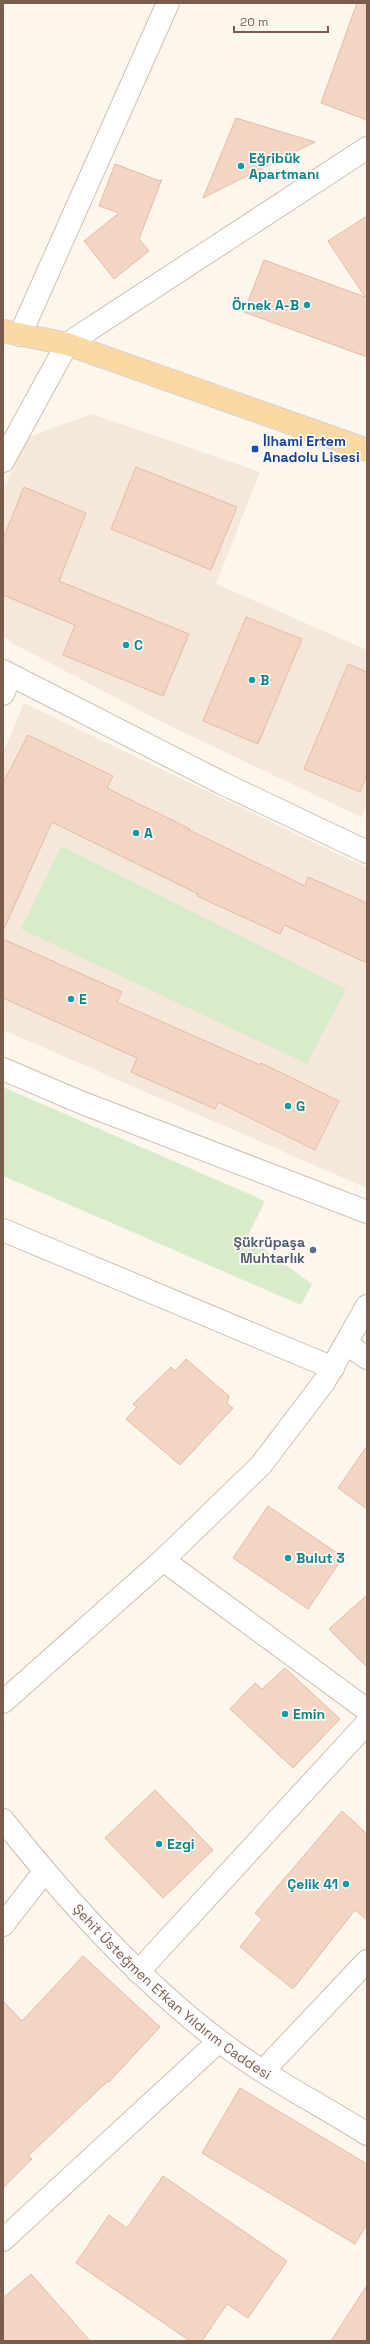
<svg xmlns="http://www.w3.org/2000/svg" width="370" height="2344" font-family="'Space Grotesk',sans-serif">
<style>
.residential{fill:#f5e8da}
.green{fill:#d8ecc9}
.building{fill:#f3d5c3;stroke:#e6bba3}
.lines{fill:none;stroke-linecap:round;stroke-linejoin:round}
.minor-casing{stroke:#d1beb0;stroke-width:24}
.major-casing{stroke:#dad1cd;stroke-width:24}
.minor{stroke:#fff;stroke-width:22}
.major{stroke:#fbd9a5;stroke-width:22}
.culture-dot{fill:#0f9aa8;stroke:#fffaf3;stroke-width:1.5}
.transit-dot{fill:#1a4fb4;stroke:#fffaf3;stroke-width:1.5}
.service-dot{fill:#5c6f8a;stroke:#fffaf3;stroke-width:1.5}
.labels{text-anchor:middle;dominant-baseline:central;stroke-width:3.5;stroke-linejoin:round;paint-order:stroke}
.culture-label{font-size:14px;font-weight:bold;fill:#0d838f;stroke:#fffaf3;text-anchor:start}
.transit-label{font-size:14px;font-weight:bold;fill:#164399;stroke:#fffaf3;text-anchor:start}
.service-label{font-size:14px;font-weight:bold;fill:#4e5e75;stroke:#fffaf3;text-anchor:end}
.street-label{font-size:14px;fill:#7a5c4d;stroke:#fffaf3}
</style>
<rect width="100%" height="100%" fill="#fdf6ec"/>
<path class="residential" d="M 92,414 L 260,472 L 216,584 L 367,650 L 367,802 L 361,817 L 162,722 L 12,643 L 3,635 L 3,491 L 26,438 Z
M 24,703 L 367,868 L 367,1188 L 3,1030 L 3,753 Z"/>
<path class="green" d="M 61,846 L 346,989 L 307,1064 L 21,929 Z
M 3,1087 L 265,1201 L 247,1237 L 312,1284 L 301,1305 L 3,1176 Z"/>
<path class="building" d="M 357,3 L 367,3 L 367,120 L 321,103 Z
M 236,118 L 315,142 L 203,198 Z
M 115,164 L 160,181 L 162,179 L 139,239 L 149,251 L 114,279 L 84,241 L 119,213 L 99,206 Z
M 367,216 L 367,357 L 244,312 L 264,260 L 365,297 L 328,241 Z
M 136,467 L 237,507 L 211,570 L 111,529 Z
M 24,487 L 86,513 L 59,581 L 189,634 L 163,696 L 63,655 L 75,625 L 3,595 L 3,539 Z
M 246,617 L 302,639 L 258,744 L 203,721 Z
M 348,664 L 367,672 L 367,774 L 360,792 L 304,769 Z
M 28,735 L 113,776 L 107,788 L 190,829 L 189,830 L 305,886 L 308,877 L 367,903 L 367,963 L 284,925 L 280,934 L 197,896 L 198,894 L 52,822 L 3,931 L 3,783 Z
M 3,939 L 122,992 L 117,1002 L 260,1065 L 261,1063 L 339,1101 L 315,1150 L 218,1102 L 215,1109 L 131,1072 L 137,1058 L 3,998 Z
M 186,1359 L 229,1396 L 227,1404 L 233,1408 L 180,1465 L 126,1419 L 137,1407 L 133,1404 L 171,1367 L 175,1371 Z
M 367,1446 L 367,1509 L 338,1488 Z
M 268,1506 L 343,1557 L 308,1609 L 233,1558 Z
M 367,1595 L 367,1667 L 329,1629 Z
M 285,1668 L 340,1719 L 293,1768 L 230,1709 L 255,1683 L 262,1689 Z
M 155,1790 L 213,1850 L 163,1898 L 105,1838 Z
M 342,1811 L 367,1834 L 367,1920 L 355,1910 L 293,1989 L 240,1947 L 262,1919 L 255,1913 Z
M 83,1956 L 160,2027 L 109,2082 L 108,2081 L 28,2156 L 32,2159 L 3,2188 L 3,2001 L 22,2021 Z
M 240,2088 L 367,2164 L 367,2224 L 355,2244 L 202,2153 Z
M 163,2176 L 287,2261 L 248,2318 L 227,2304 L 202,2341 L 190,2341 L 76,2263 L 109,2215 L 127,2228 Z
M 31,2274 L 62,2309 L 90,2341 L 3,2341 L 3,2298 Z
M 367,2285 L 367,2341 L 331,2341 Z"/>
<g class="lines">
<g class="minor-casing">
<g id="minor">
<path d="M 20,335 L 168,3"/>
<path d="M 3,461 L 67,344 L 367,148"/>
<path d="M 3,671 L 222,783 L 367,852"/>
<path d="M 3,694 L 10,676"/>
<path d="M 3,1069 L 80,1102 L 367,1212"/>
<path d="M 3,1230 L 333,1368"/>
<path d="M 347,1344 L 367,1358"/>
<path d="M 163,1560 L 367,1710"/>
<path d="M 3,1702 L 163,1560 L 261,1465 L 324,1382 L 367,1306"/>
<path id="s1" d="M 3,1820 C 67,1900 137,1978 218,2040 C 264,2076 318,2103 367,2134"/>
<path d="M 3,1925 L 44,1872"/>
<path d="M 138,1972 L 367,1723"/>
<path d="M 264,2070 L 367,1961"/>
<path d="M 3,2240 L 219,2041"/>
</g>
</g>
<g class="major-casing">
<path id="major" d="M 3,331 L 67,344 L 367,450"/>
</g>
<use href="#minor" class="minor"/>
<use href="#major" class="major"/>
</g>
<g class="culture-dot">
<circle cx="241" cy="166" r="4"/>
<circle cx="307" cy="305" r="4"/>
<circle cx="126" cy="645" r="4"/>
<circle cx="252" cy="680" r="4"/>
<circle cx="136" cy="833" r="4"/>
<circle cx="71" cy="999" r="4"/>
<circle cx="288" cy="1106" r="4"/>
<circle cx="288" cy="1558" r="4"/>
<circle cx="285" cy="1714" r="4"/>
<circle cx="159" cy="1844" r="4"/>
<circle cx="346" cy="1884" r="4"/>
</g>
<rect class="transit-dot" x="251" y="445" width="8" height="8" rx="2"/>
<circle class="service-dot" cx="313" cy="1250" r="4"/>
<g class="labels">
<g class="culture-label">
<text x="249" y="158">Eğribük<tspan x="249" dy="16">Apartmanı</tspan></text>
<text x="299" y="305" text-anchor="end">Örnek A-B</text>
<text x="134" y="645">C</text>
<text x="260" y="680">B</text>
<text x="144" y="833">A</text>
<text x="79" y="999">E</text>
<text x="296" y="1106">G</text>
<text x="296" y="1558">Bulut 3</text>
<text x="293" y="1714">Emin</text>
<text x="167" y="1844">Ezgi</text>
<text x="338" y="1884" text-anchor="end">Çelik 41</text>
</g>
<g class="transit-label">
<text x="263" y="441">İlhami Ertem<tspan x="263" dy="16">Anadolu Lisesi</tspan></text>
</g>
<g class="service-label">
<text x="305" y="1242">Şükrüpaşa<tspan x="305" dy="16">Muhtarlık</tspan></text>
</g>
<g class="street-label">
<text stroke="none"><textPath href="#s1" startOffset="242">Şehit Üsteğmen Efkan Yıldırım Caddesi</textPath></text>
</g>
</g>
<rect width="370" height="2344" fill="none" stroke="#7a5c4d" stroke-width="8"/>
<path d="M234 26v6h94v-6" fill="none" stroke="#7a5c4d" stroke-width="2"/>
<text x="240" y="26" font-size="12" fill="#7a5c4d" stroke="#fffaf3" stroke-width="3" paint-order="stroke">20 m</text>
</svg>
